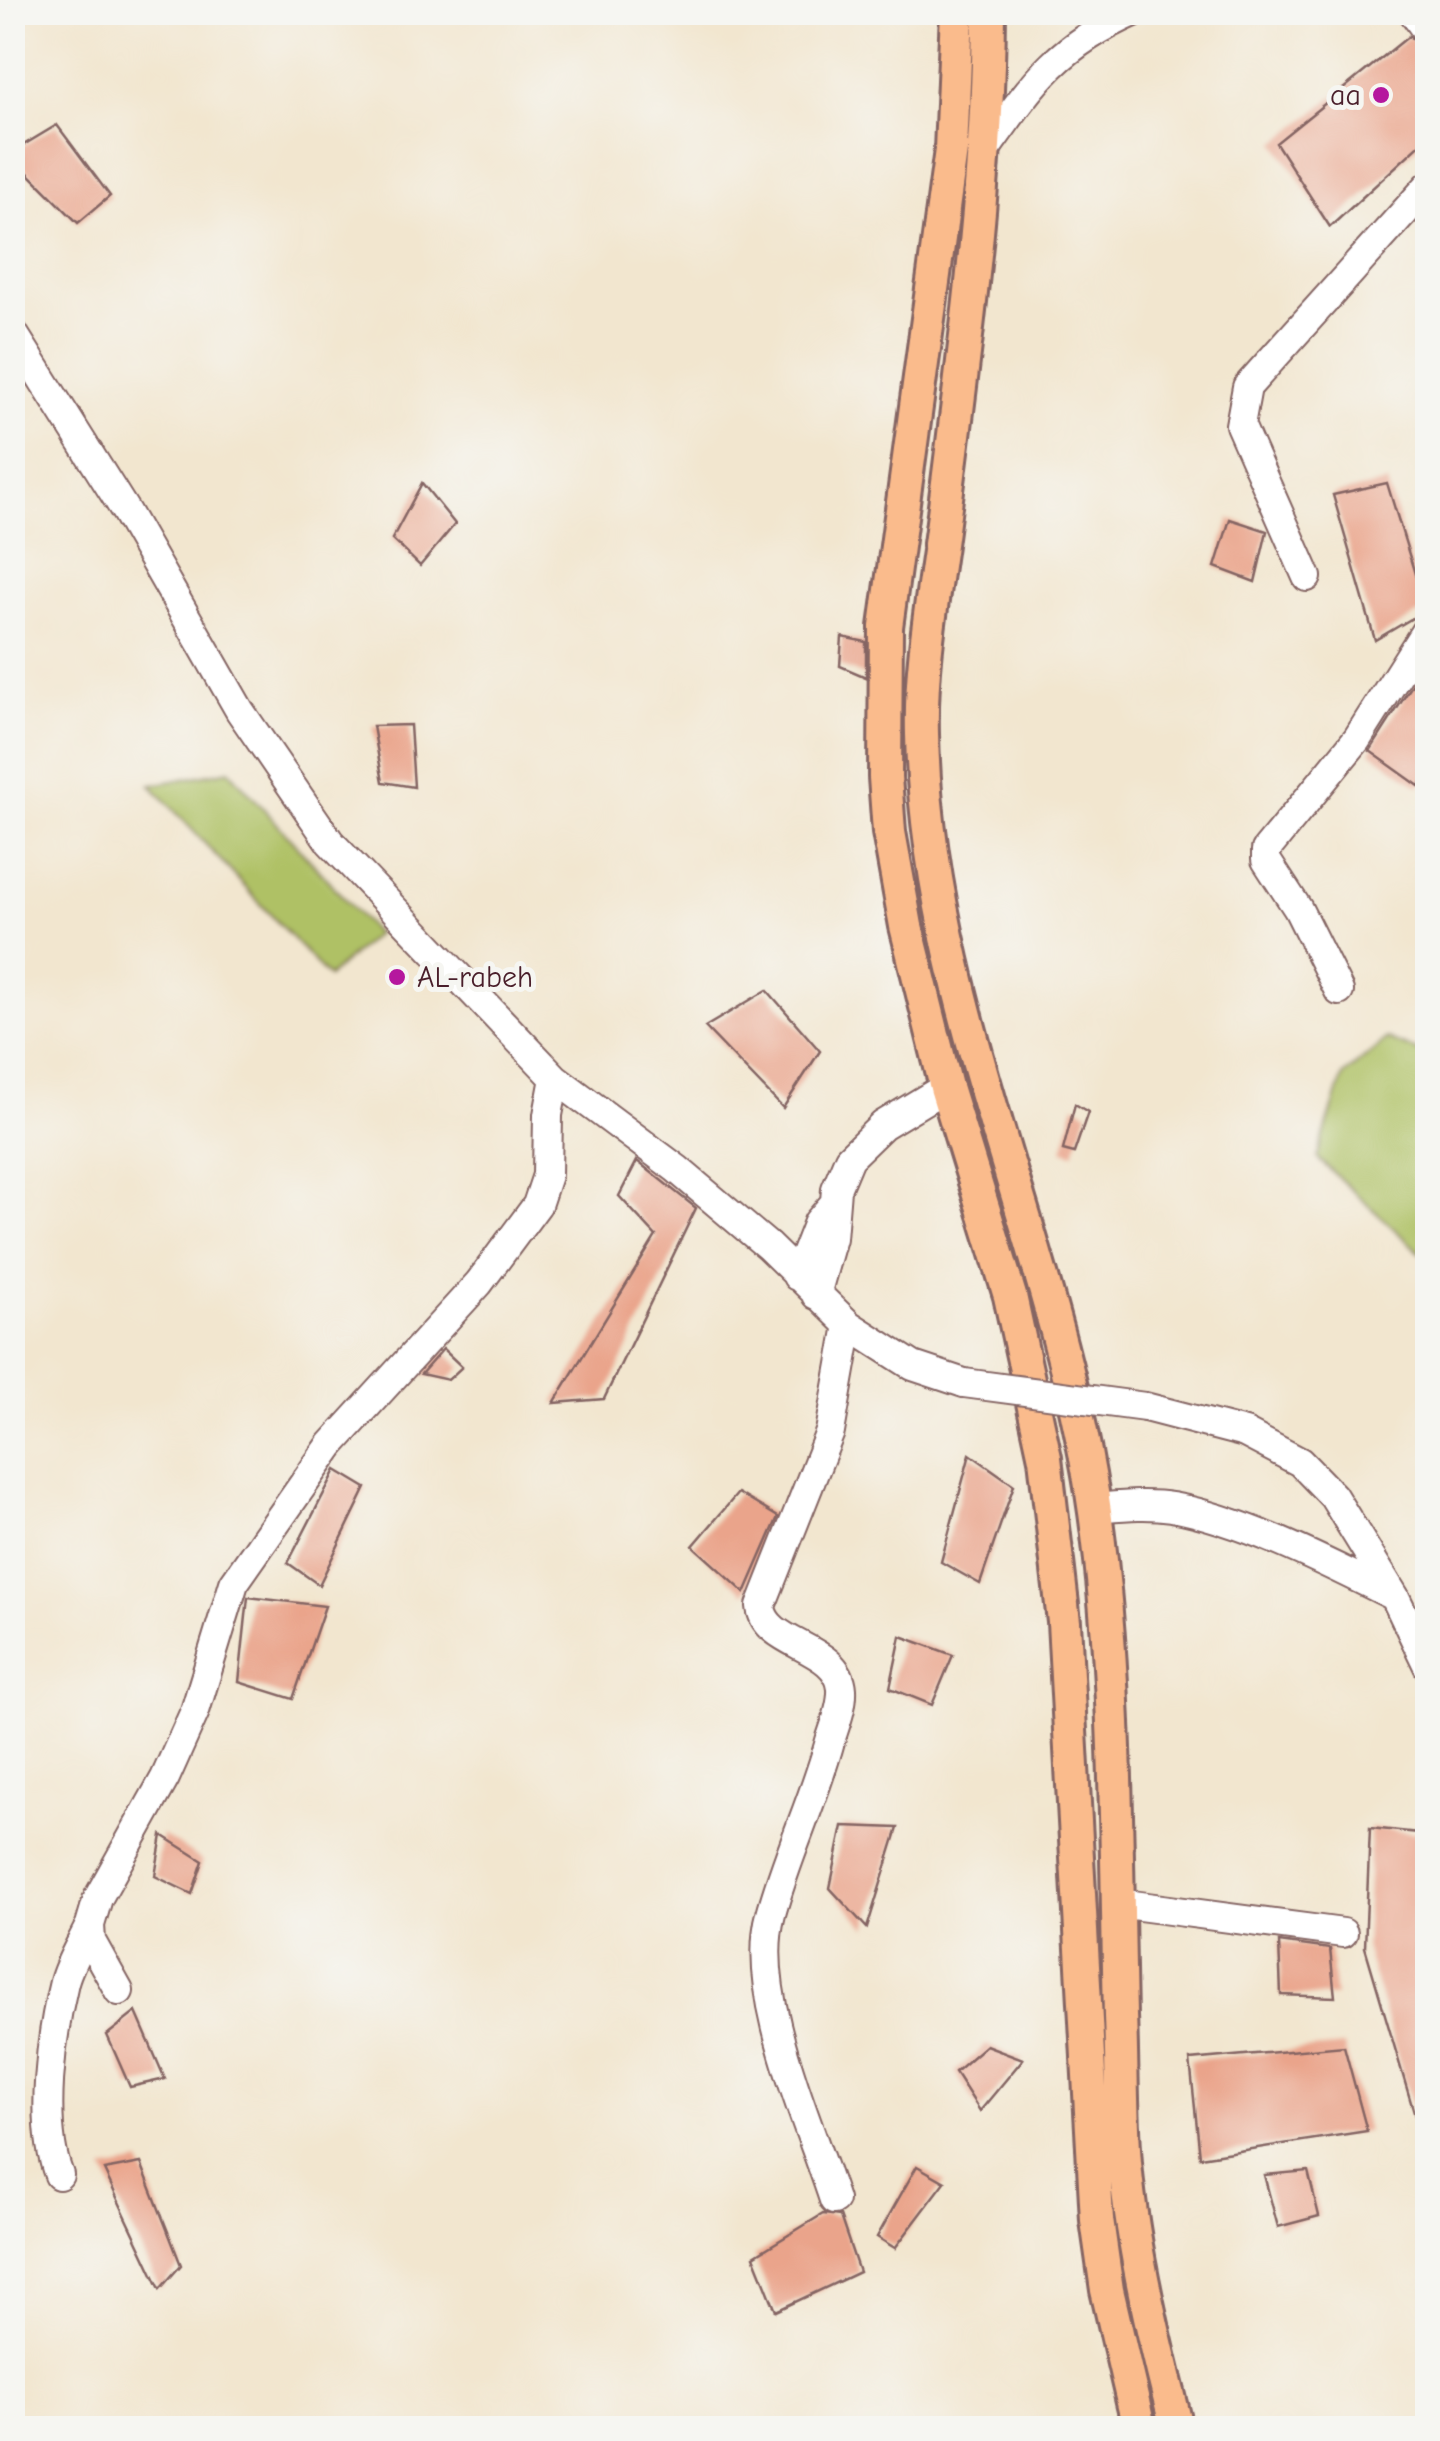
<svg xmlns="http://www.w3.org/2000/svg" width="1440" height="2441" font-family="'Comic Neue',sans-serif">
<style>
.green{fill:#afc165;stroke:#7c7048;stroke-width:2.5}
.building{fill:#eaa48b}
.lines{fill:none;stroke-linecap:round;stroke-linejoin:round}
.minor-casing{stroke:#856564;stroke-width:32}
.major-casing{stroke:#856564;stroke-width:38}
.minor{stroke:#fff;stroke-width:28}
.major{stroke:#fabb8c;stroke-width:32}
.minor-bridge-casing{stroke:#856564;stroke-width:32;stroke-linecap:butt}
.minor-bridge{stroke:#fff;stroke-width:28}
.poi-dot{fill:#b5179e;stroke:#f6f6f2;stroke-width:4}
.labels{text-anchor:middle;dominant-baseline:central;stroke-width:10;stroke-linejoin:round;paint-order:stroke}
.poi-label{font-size:30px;fill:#4a1f2b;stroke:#f6f6f2;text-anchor:end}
</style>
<rect width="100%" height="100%" fill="#f6f6f2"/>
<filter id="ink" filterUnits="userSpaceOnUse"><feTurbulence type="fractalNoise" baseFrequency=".01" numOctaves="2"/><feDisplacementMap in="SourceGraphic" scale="20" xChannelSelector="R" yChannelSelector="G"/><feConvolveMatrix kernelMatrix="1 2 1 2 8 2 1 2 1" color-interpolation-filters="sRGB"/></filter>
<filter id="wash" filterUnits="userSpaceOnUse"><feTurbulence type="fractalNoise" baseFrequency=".0048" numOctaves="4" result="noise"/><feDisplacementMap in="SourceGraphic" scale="40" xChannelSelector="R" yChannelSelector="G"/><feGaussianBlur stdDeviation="2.25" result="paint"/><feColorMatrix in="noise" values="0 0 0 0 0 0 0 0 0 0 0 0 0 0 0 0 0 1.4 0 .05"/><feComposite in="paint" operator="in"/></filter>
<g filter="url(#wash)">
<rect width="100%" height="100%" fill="#f2e6cf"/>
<path class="green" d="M 229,770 L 376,934 L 328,977 L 151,785 Z
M 1387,1039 L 1427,1055 L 1427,1259 L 1317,1158 L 1343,1076 Z"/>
<g id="blocks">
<path class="building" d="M 1409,36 L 1428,53 L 1428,137 L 1330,227 L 1276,143 Z
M 57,125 L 110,196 L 78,223 L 12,157 L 12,152 Z
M 422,483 L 455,524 L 420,566 L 392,539 Z
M 1387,483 L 1426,610 L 1375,640 L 1333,495 Z
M 1230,519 L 1267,531 L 1255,582 L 1215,567 Z
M 842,637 L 866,642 L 866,677 L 840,666 Z
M 1428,660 L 1428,774 L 1419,786 L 1370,751 Z
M 410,725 L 414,787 L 383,782 L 373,726 Z
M 767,990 L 820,1051 L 783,1108 L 705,1027 Z
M 1075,1104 L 1088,1112 L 1074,1153 L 1063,1150 Z
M 637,1161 L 696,1208 L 604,1399 L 554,1403 L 656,1236 L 619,1196 Z
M 443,1349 L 462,1367 L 448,1380 L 421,1374 Z
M 970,1454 L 1014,1485 L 980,1584 L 941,1562 Z
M 336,1470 L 366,1488 L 319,1585 L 288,1563 Z
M 738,1493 L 778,1517 L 745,1593 L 693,1546 Z
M 248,1597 L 325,1606 L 293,1699 L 239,1682 Z
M 901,1636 L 953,1655 L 932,1705 L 890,1688 Z
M 843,1826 L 898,1828 L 867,1928 L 830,1888 Z
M 1370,1828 L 1428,1834 L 1428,2143 L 1423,2143 L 1365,1947 Z
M 162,1835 L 203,1861 L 192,1894 L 155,1876 Z
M 1279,1942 L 1330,1949 L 1335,1997 L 1281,1995 Z
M 136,2012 L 165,2079 L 130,2087 L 107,2035 Z
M 986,2045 L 1023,2059 L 980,2111 L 955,2072 Z
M 1344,2046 L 1367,2131 L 1200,2157 L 1190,2060 Z
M 141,2163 L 181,2265 L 160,2289 L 104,2170 Z
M 917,2166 L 945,2182 L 895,2248 L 877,2237 Z
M 1308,2171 L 1319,2216 L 1278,2227 L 1264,2175 Z
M 823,2214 L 840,2216 L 859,2272 L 776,2311 L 754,2256 Z"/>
</g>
</g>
<g filter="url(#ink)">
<use href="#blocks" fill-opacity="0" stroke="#856564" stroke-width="2.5"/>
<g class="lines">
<g class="minor-casing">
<path id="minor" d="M 1413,12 L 1428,33
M 986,149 C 1033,83 1057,46 1134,12
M 12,331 L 126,512 L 240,711 L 330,842 L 555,1078 L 677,1169 L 768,1246 L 849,1325 L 913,1366 L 964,1383
M 1307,577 L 1240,425 L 1247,387 L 1428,186
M 1339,991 L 1298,909 L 1266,860 L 1266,850 L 1357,739 L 1428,627
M 797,1276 L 818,1222 L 832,1206
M 816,1295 L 832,1238 L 836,1189 L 849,1158 L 883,1125 L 946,1087
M 1145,1407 L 1245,1433 L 1300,1462 L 1333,1496 L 1395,1597 L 1428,1666
M 1094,1508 C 1120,1506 1146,1503 1172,1507 C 1244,1520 1328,1563 1394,1596
M 1117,1903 L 1343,1933
M 119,1991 L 91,1941 L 90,1925 L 98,1898 L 165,1778 L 195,1711 L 234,1583 L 331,1445 L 479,1283 L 537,1205 L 547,1175 L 548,1115 L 555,1078
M 59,2175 C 39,2125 51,2035 64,1982 C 69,1963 81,1944 90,1925
M 834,2200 C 809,2122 749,1993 771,1914 C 787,1855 814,1800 830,1741 C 835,1725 843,1706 842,1689 C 839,1645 764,1646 761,1606 L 830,1432 L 849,1325"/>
</g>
<g class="major-casing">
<path id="major" d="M 957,12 L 951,150 L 886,627 L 885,777 L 889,832 L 906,926 L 946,1087 L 1010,1296 L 1045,1458 L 1064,1622 L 1097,2220 L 1107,2290 L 1139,2428
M 989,12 C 988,181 965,348 944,514 C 935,588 920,659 922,734 C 927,1002 1058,1249 1095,1512 C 1118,1678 1116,1849 1120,2016 C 1122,2065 1121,2114 1125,2163 C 1133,2252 1155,2342 1177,2428"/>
</g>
<use href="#minor" class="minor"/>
<use href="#major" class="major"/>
<g class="minor-bridge-casing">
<path id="minor-bridge" d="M 964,1383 L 1145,1407"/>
</g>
<use href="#minor-bridge" class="minor-bridge"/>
</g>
</g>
<g class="poi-dot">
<circle cx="1381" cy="95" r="10"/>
<circle cx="397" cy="977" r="10"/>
</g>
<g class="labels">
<g class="poi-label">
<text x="1361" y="95">aa</text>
<text x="417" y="977" text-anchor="start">AL-rabeh</text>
</g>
</g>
<rect width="1440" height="2441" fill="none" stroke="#f6f6f2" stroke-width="50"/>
</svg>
